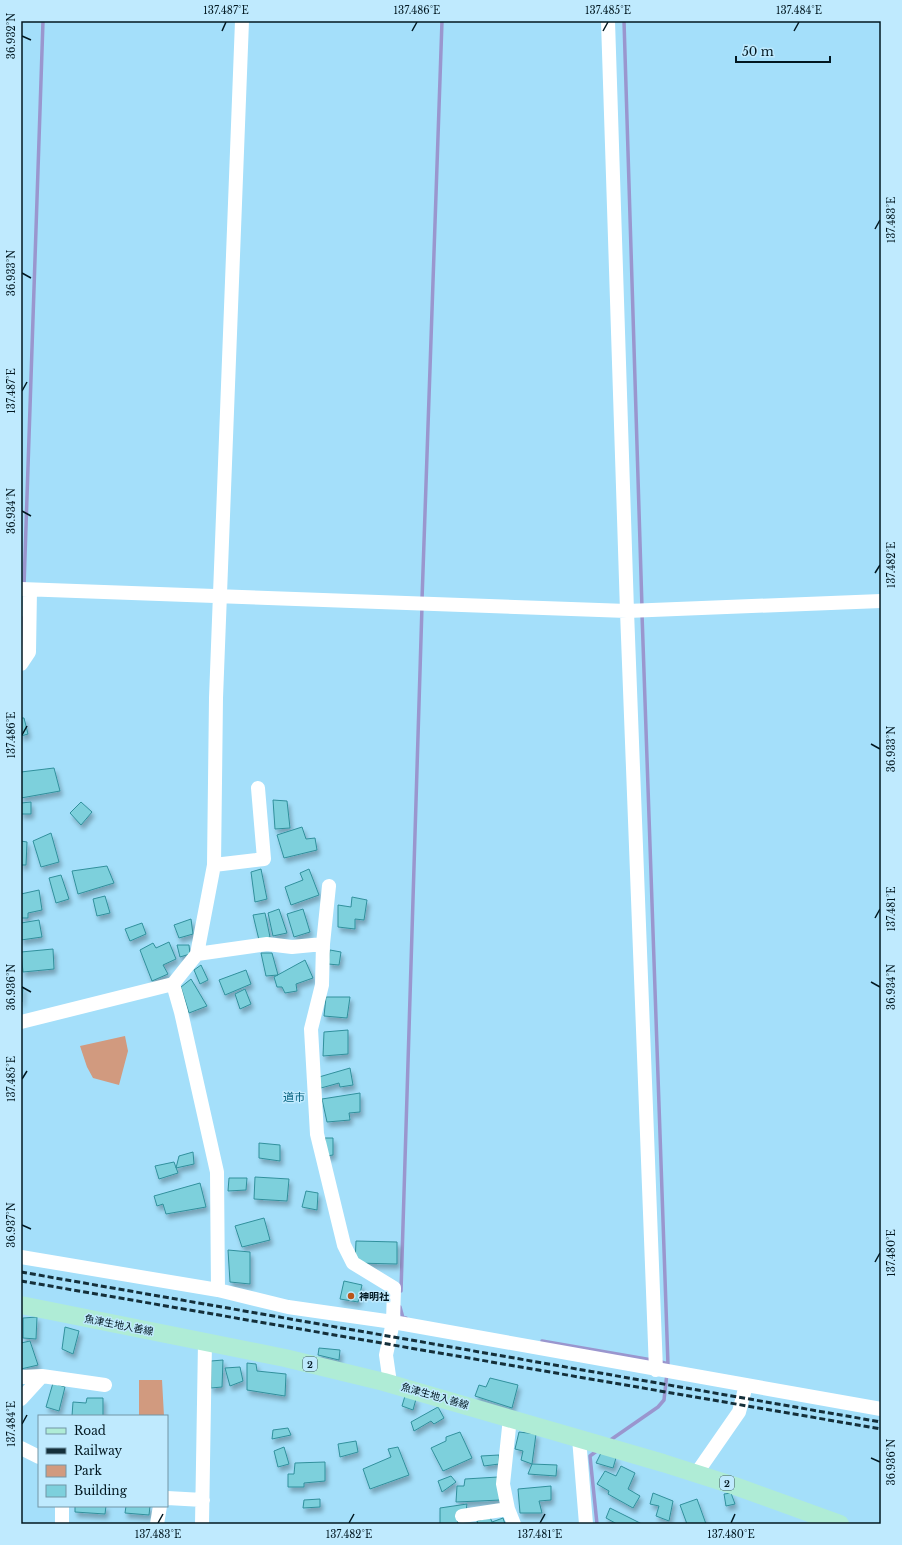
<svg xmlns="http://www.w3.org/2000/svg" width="902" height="1545" font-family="'Libre Baskerville','Noto Sans JP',serif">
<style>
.green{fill:#d19a7f}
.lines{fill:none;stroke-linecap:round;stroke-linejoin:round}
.stream{stroke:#9a96ce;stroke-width:3.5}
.building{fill:#7dd0dc;stroke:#31909c;filter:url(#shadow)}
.minor{stroke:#fff;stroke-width:14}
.major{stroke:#afecd6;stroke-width:18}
.rail{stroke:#142f3a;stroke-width:3;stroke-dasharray:6 3;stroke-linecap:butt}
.ticks{fill:none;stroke:#021821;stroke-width:1.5}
.poi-dot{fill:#b9571a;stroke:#bfeafe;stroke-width:1.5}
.labels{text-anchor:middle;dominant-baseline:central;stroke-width:3;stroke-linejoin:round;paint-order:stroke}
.shield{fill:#bfeafe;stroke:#3b5763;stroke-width:1}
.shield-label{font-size:9px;font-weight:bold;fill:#021821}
.poi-label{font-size:10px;font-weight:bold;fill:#021821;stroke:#bfeafe;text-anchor:start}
.street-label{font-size:10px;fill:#021821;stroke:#bfeafe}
.neighbourhood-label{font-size:11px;fill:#005d7a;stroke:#bfeafe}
.neatline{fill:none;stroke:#021821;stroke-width:1.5}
.ticks-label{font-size:10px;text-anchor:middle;fill:#021821}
</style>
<defs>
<filter id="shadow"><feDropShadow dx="2.5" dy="4.5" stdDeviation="2" flood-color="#0004"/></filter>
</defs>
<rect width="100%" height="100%" fill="#a4dffa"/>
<path class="green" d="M 125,1036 L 128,1051 L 119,1085 L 93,1078 L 87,1067 L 80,1046 Z
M 139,1380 L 162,1380 L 164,1416 L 139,1416 Z"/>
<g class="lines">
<path class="stream" d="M 624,21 L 642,608
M 24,586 L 43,21
M 422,600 L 442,21
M 642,614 L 668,1365
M 21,644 L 23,618
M 401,1291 L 422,606
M 400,1307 L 403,1318 L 406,1318
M 542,1341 L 652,1360
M 658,1361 L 668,1364
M 609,1441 L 658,1407 L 664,1400 L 667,1373
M 597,1524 L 590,1456 L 598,1450"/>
</g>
<path class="building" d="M 21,718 L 24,718 L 28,734 L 21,736 Z
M 54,768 L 60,791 L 21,798 L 21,772 Z
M 273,800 L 287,801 L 290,828 L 275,829 Z
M 31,802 L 31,814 L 21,814 L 21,803 Z
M 81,802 L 92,812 L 81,825 L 70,813 Z
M 302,827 L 306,839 L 315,838 L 317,850 L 284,858 L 277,835 Z
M 51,833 L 59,862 L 41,867 L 33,841 Z
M 21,841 L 27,842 L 26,865 L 21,865 Z
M 107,866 L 114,883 L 78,894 L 72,871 Z
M 261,869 L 267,899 L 255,902 L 251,872 Z
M 309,869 L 319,895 L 291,905 L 285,887 L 303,880 L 300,873 Z
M 61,875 L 69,899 L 56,903 L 49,878 Z
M 39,890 L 42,910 L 28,913 L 28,918 L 21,918 L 21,894 Z
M 105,896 L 110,913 L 97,916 L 93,899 Z
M 352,897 L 367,900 L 364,920 L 355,919 L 355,929 L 338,927 L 338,905 L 351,907 Z
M 279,909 L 287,933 L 273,936 L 268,913 Z
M 303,909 L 310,932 L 294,937 L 287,914 Z
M 265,913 L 270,937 L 259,940 L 253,915 Z
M 191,919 L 193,934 L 179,938 L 174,925 Z
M 39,920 L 42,937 L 21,940 L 21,923 Z
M 142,923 L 146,934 L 130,941 L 125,929 Z
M 169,942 L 176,959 L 163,965 L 168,974 L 152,981 L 140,950 L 153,943 L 156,948 Z
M 177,945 L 189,945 L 190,954 L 180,957 Z
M 53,949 L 54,969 L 23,972 L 21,952 Z
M 330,950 L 341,952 L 339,965 L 328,964 Z
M 261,953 L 272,953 L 278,975 L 266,976 Z
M 305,960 L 313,978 L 296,984 L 297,991 L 285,993 L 282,987 L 277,987 L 274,977 Z
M 201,965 L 208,980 L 200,984 L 194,970 Z
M 246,970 L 251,984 L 225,995 L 219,980 Z
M 191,979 L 207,1006 L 189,1013 L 181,987 Z
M 21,986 L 23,987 L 22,1002 L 21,1002 Z
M 245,989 L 251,1004 L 240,1009 L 235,994 Z
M 326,997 L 350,997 L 347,1018 L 324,1016 Z
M 348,1030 L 348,1054 L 323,1056 L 324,1032 Z
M 350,1068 L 353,1085 L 340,1087 L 339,1083 L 321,1088 L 319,1077 Z
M 360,1093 L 360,1112 L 349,1113 L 350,1120 L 327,1122 L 322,1099 Z
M 325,1138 L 333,1138 L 333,1155 L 326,1156 Z
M 259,1143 L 280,1145 L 280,1161 L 259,1158 Z
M 193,1152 L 194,1164 L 176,1168 L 179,1156 Z
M 174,1162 L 178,1173 L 159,1179 L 155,1166 Z
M 255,1177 L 289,1179 L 287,1201 L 254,1199 Z
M 229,1178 L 247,1178 L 246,1190 L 228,1191 Z
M 200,1183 L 206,1207 L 166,1214 L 163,1204 L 157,1206 L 154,1196 Z
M 306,1191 L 318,1193 L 317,1210 L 302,1207 Z
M 264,1218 L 270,1240 L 242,1247 L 235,1226 Z
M 356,1241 L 397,1242 L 397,1264 L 355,1263 Z
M 228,1250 L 250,1252 L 250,1284 L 230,1282 Z
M 344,1281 L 362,1285 L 358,1302 L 340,1299 Z
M 37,1317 L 36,1339 L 23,1338 L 23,1318 Z
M 65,1327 L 79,1331 L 73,1354 L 62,1349 Z
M 30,1341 L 38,1365 L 21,1369 L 21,1343 Z
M 319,1348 L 340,1350 L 339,1360 L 318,1355 Z
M 223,1360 L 222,1387 L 211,1388 L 211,1361 Z
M 247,1363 L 256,1364 L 257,1371 L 286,1374 L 285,1396 L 247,1390 Z
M 240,1367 L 243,1381 L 230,1386 L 225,1368 Z
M 490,1378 L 518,1385 L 512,1408 L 475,1396 L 479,1385 L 486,1387 Z
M 53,1383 L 65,1387 L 59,1411 L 46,1407 Z
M 405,1396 L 416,1399 L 413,1410 L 402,1406 Z
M 87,1398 L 103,1398 L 103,1416 L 72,1416 L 73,1402 L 86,1403 Z
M 438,1407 L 444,1418 L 434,1424 L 431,1421 L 414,1431 L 411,1422 Z
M 288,1428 L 291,1435 L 272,1439 L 273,1430 Z
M 460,1432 L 472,1458 L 443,1471 L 431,1448 L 446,1441 L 446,1437 Z
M 519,1432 L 536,1434 L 532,1464 L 521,1460 L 523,1451 L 515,1449 Z
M 356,1441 L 358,1452 L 340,1457 L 338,1444 Z
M 284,1447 L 289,1464 L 278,1467 L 274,1451 Z
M 398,1447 L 409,1475 L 370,1489 L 363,1469 L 391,1457 L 388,1449 Z
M 602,1451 L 616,1458 L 613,1468 L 596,1463 Z
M 499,1455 L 499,1464 L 484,1466 L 481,1456 Z
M 325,1462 L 325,1481 L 304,1483 L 304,1487 L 288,1487 L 288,1474 L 294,1474 L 295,1463 Z
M 532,1464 L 557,1465 L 556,1476 L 528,1474 Z
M 621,1466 L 635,1473 L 628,1489 L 640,1496 L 633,1508 L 608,1494 L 609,1491 L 597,1484 L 605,1471 L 616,1476 Z
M 451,1476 L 456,1482 L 442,1492 L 438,1481 Z
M 498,1477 L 501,1500 L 456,1502 L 457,1486 L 464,1486 L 465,1479 Z
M 551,1486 L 551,1500 L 539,1501 L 542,1513 L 520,1513 L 518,1489 Z
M 653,1493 L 673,1501 L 669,1521 L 656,1516 L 659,1506 L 650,1504 Z
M 731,1493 L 735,1504 L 726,1506 L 724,1494 Z
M 320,1499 L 320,1507 L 303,1508 L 304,1500 Z
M 697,1499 L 706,1524 L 687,1524 L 680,1505 Z
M 467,1504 L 466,1511 L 456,1513 L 458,1524 L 440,1524 L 440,1508 Z
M 75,1506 L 106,1506 L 105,1514 L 75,1512 Z
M 126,1506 L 150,1506 L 149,1515 L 125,1513 Z
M 610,1508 L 642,1524 L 617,1524 L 606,1518 Z
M 490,1517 L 492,1522 L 503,1518 L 505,1524 L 478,1524 L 477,1521 Z"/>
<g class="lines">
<path class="minor" d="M 608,21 L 627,611 L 656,1370
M 21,589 L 627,611 L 881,601
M 21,664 L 29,652 L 30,590
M 214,865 L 264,859 L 258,788
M 323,944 L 329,886
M 197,954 L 267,944 L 292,947 L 323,944 L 322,985 L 311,1029 L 317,1134 L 344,1245 L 353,1263 L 394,1288 L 393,1322 L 386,1355 L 390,1383
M 173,984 L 181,1012 L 217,1172 L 218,1290
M 21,1022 L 173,984 L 197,954 L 214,865 L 216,698 L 242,21
M 21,1257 L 218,1290 L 288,1307 L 393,1322 L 881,1409
M 42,1376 L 105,1385
M 21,1377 L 42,1376 L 21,1399
M 579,1438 L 586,1524
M 21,1448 L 39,1457
M 696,1474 L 739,1412 L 746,1385
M 167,1498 L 203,1500
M 62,1506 L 62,1524
M 508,1509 L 514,1524
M 462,1516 L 508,1509 L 503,1484 L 510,1418
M 157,1524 L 160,1506
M 202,1524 L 205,1342"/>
<path class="major" d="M 21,1305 L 285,1358 L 384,1382 L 663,1463 L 735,1486 L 840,1524"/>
<path class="rail" d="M 21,1272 L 881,1422
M 21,1281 L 881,1429"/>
</g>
<path class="ticks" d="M 222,31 L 226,22M 412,31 L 417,22M 603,31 L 608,22M 794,31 L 799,22M 22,36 L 31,40M 875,229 L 880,220M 22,273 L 31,278M 22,391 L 27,382M 22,511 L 31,516M 875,573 L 880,565M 22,735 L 27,726M 871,744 L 880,749M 875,918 L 880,909M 871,982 L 880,987M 22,987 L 31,992M 22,1079 L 27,1071M 22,1225 L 31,1229M 875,1262 L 880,1253M 22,1424 L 27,1415M 871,1458 L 880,1462M 158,1523 L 163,1514M 349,1523 L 354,1514M 540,1523 L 545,1514M 731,1523 L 735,1514"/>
<circle class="poi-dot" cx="351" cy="1296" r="4"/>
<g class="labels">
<g class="shield">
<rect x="303" y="1357" width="14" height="14" rx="3"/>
<rect x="720" y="1476" width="14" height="14" rx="3"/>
</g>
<g class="shield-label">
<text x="310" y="1364">2</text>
<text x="727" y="1483">2</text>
</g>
<g class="poi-label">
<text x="359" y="1296">神明社</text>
</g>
<g class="street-label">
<text transform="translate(119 1325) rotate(11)">魚津生地入善線</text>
<text transform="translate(435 1396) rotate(16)">魚津生地入善線</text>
</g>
<g class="neighbourhood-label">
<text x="294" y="1097">道市</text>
</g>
</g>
<rect width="902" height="1545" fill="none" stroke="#bfeafe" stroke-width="44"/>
<rect x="38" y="1415" width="130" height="92" fill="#bfeafe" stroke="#7396a6"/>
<rect x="46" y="1428" width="20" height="6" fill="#afecd6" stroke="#7396a6"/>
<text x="74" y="1435" font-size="12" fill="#021821">Road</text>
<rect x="46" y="1448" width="20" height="6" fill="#142f3a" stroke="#7396a6"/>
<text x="74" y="1455" font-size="12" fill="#021821">Railway</text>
<rect x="46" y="1465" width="20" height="12" fill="#d19a7f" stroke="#7396a6"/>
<text x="74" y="1475" font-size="12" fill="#021821">Park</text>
<rect x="46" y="1485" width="20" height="12" fill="#7dd0dc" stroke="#7396a6"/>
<text x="74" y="1495" font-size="12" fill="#021821">Building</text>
<path d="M736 56v6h94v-6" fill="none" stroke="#021821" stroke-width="2"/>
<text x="742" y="56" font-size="12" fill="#021821" stroke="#bfeafe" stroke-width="3" paint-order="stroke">50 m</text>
<rect x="22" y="22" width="858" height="1501" class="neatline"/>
<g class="ticks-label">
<text x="226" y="14">137.487°E</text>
<text x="417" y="14">137.486°E</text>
<text x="608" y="14">137.485°E</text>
<text x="799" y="14">137.484°E</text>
<text transform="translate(11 36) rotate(-90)" y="4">36.932°N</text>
<text transform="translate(891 220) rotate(-90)" y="4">137.483°E</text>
<text transform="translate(11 273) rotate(-90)" y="4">36.933°N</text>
<text transform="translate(11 391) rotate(-90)" y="4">137.487°E</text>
<text transform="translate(11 511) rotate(-90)" y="4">36.934°N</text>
<text transform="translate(891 565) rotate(-90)" y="4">137.482°E</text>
<text transform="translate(11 735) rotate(-90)" y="4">137.486°E</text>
<text transform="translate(891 749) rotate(-90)" y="4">36.933°N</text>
<text transform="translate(891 909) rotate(-90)" y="4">137.481°E</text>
<text transform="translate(11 987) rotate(-90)" y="4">36.936°N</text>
<text transform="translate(891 987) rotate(-90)" y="4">36.934°N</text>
<text transform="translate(11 1079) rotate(-90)" y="4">137.485°E</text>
<text transform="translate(11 1225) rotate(-90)" y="4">36.937°N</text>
<text transform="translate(891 1253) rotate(-90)" y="4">137.480°E</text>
<text transform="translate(11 1424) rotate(-90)" y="4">137.484°E</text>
<text transform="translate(891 1462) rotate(-90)" y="4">36.936°N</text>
<text x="158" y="1538">137.483°E</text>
<text x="349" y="1538">137.482°E</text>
<text x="540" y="1538">137.481°E</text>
<text x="731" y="1538">137.480°E</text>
</g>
</svg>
